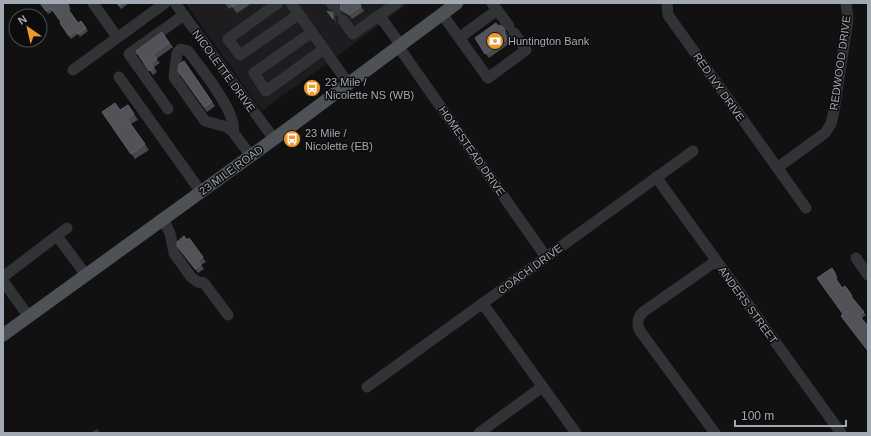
<svg xmlns="http://www.w3.org/2000/svg" width="871" height="436" font-family="Helvetica,sans-serif">
<style>
.built{fill:#1d1d1f}
.lines{fill:none;stroke-linecap:round;stroke-linejoin:round}
.stream{stroke:#2b353a;stroke-width:2}
.minor{stroke:#323337;stroke-width:11}
.major{stroke:#4e5156;stroke-width:13}
.wall{fill:#47484d}
.shaded-wall{fill:#2d2e31}
.building{fill:#515358;stroke:#5d6066}
.labels{text-anchor:middle;dominant-baseline:central;stroke-width:3;stroke-linejoin:round;paint-order:stroke}
.poi-label{font-size:11px;fill:#a2a9b3;stroke:#0c0c0d;text-anchor:start}
.street-label{font-size:11px;fill:#a2a9b3;stroke:#0c0c0d}
</style>
<rect width="100%" height="100%" fill="#111112"/>
<path class="built" d="M 185,3 L 409,3 L 262,111 Z"/>
<g class="lines">
<path class="stream" d="M 93,433 L 97,430 L 99,433"/>
<path class="minor" d="M 93,3 L 117,37
M 175,3 L 274,139
M 278,3 L 228,39 L 240,55 L 299,14
M 291,3 L 348,83
M 331,3 L 337,11
M 492,3 L 509,26
M 667,3 L 668,15 L 806,208
M 442,14 L 488,78 L 526,50 L 514,33
M 379,15 L 400,44
M 343,20 L 353,34 L 397,3
M 312,32 L 254,73 L 266,91 L 324,49
M 459,38 L 497,10
M 398,46 L 546,257
M 73,70 L 165,3
M 119,77 L 201,192
M 168,109 L 129,54 L 184,15
M 233,132 L 227,127 L 205,121 L 174,77 L 177,53 L 181,49 L 188,51 C 200,67 238,113 233,132 L 251,156
M 777,168 L 825,133 L 831,124 L 834,111 L 848,19 L 846,3
M 656,177 L 841,433
M 163,219 L 170,233 L 174,253 L 191,277 L 198,282 L 204,283 L 228,315
M 57,236 L 86,275
M 856,258 L 868,275
M 3,277 L 67,228
M 3,281 L 29,317
M 483,304 L 576,433
M 367,387 L 693,151
M 479,433 L 542,387
M 715,433 L 640,331 C 636,324 638,317 643,312 L 716,261"/>
<path class="major" d="M 3,335 L 274,139 L 457,3"/>
</g>
<path class="wall" d="M 40,3 L 67,3 L 71,9 L 69,10 L 78,23 L 81,21 L 88,31 L 80,37 L 78,34 L 71,39 L 60,23 L 61,22 L 53,11 L 48,14 Z
M 117,3 L 129,3 L 121,9 Z
M 225,3 L 252,3 L 237,13 L 232,7 L 229,9 Z
M 359,3 L 364,11 L 352,19 L 349,15 L 344,13 L 340,9 Z
M 498,26 L 507,33 L 508,37 L 507,38 L 510,43 L 489,58 L 475,38 Z
M 162,32 L 173,47 L 156,59 L 160,63 L 154,67 L 157,72 L 153,75 L 136,51 Z
M 184,61 L 215,106 L 207,112 L 178,71 Z
M 128,105 L 138,120 L 131,124 L 149,150 L 135,159 L 102,112 L 120,110 Z
M 189,238 L 206,262 L 201,265 L 204,269 L 198,273 L 177,246 Z
M 832,268 L 838,278 L 836,279 L 842,288 L 845,286 L 853,296 L 851,297 L 866,315 L 862,318 L 868,351 L 843,314 Z"/>
<path class="shaded-wall" d="M 333,13 L 336,18 L 336,24 L 333,19 Z
M 504,28 L 507,33 L 508,37 L 505,33 Z"/>
<path class="building" d="M 40,3 L 67,3 L 69,6 L 67,8 L 78,23 L 81,21 L 86,28 L 78,34 L 76,31 L 69,36 L 60,23 L 61,22 L 51,8 L 46,11 Z
M 117,3 L 123,3 L 119,6 Z
M 230,3 L 239,3 L 233,7 Z
M 339,3 L 359,3 L 361,6 L 349,15 L 346,11 L 340,9 L 341,5 Z
M 327,11 L 333,13 L 333,19 Z
M 496,23 L 498,26 L 500,25 L 504,28 L 505,33 L 504,34 L 507,39 L 485,54 L 475,38 Z
M 162,32 L 169,43 L 153,54 L 157,59 L 151,63 L 154,67 L 149,71 L 136,51 Z
M 184,61 L 212,102 L 204,107 L 178,71 L 179,64 Z
M 115,103 L 120,110 L 128,105 L 134,114 L 127,119 L 145,144 L 131,154 L 102,112 Z
M 184,236 L 187,240 L 189,238 L 203,257 L 198,261 L 201,265 L 195,269 L 177,246 L 177,242 Z
M 832,268 L 836,275 L 834,276 L 842,288 L 845,286 L 850,293 L 849,294 L 864,312 L 859,315 L 867,325 L 868,324 L 868,351 L 841,316 L 843,314 L 817,278 Z"/>
<defs>
<g id="bank-disc" transform="scale(0.9)"><circle r="9.5" fill="#ed992e" stroke="#0c0c0d"/><path d="M-6-4H6V4H-6ZM0-2.3a2.3 2.3 0 1 0 0 4.6a2.3 2.3 0 1 0 0-4.6Z" fill="#fff"/></g>
<g id="bus-disc" transform="scale(0.9)"><circle r="9.5" fill="#ed992e" stroke="#0c0c0d"/><path d="M-5-6H5V4H4V6H2V4H-2V6H-4V4H-5ZM-3.5-4V0h7V-4ZM-3.5 1.2v1.5H-2V1.2ZM2 1.2v1.5H3.5V1.2Z" fill="#fff"/></g>
</defs>
<g fill-rule="evenodd">
<use href="#bank-disc" x="495" y="41"/>
<use href="#bus-disc" x="312" y="88"/>
<use href="#bus-disc" x="292" y="139"/>
</g>
<g class="labels">
<g class="poi-label">
<text x="508" y="41">Huntington Bank</text>
<text x="325" y="82">23 Mile /<tspan x="325" dy="13">Nicolette NS (WB)</tspan></text>
<text x="305" y="133">23 Mile /<tspan x="305" dy="13">Nicolette (EB)</tspan></text>
</g>
<g class="street-label">
<text transform="translate(840 63) rotate(-82)">REDWOOD DRIVE</text>
<text transform="translate(224 71) rotate(54)">NICOLETTE DRIVE</text>
<text transform="translate(719 87) rotate(55)">RED IVY DRIVE</text>
<text transform="translate(472 151) rotate(55)">HOMESTEAD DRIVE</text>
<text transform="translate(231 170) rotate(-36)">23 MILE ROAD</text>
<text transform="translate(530 269) rotate(-36)">COACH DRIVE</text>
<text transform="translate(748 305) rotate(54)">ANDERS STREET</text>
</g>
</g>
<rect width="871" height="436" fill="none" stroke="#a2a9b3" stroke-width="8"/>
<g transform="translate(28 28) rotate(326)"><circle r="19" fill="#0c0c0d" stroke="#484b4f"/>
<path d="M0-3L7 15L0 10L-7 15Z" fill="#ed992e"/>
<text y="-6" font-size="11" font-weight="bold" text-anchor="middle" fill="#a2a9b3">N</text>
</g>
<path d="M735 420v6h111v-6" fill="none" stroke="#a2a9b3" stroke-width="2"/>
<text x="741" y="420" font-size="12" fill="#a2a9b3" stroke="#0c0c0d" stroke-width="3" paint-order="stroke">100 m</text>
</svg>
